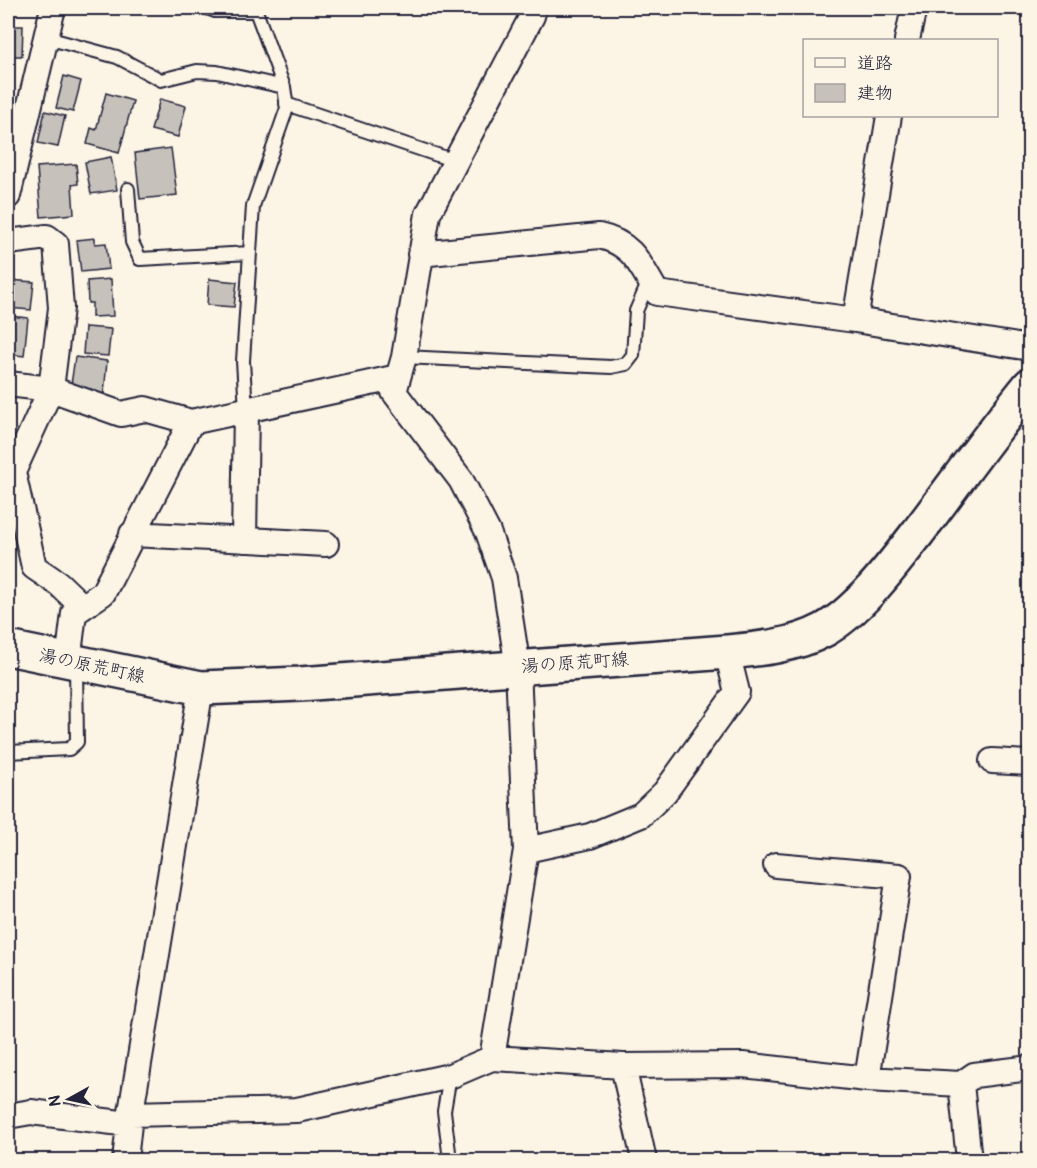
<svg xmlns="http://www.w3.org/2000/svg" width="1037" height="1168" font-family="Pangolin,'Klee One',sans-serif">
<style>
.building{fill:#c6c1bb;stroke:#22223b;stroke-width:1.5}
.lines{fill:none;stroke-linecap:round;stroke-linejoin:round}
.service-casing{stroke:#22223b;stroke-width:16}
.minor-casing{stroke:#22223b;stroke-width:28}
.secondary-casing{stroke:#22223b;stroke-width:38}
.service{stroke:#fcf5e5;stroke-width:12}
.minor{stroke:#fcf5e5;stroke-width:24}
.secondary{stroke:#fcf5e5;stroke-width:33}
.labels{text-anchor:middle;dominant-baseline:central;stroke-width:5;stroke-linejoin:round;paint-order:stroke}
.street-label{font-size:18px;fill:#22223b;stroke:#fcf5e5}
</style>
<rect width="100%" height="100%" fill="#fcf5e5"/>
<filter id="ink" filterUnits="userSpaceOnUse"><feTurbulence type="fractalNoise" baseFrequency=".0167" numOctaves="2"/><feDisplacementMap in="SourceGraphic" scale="12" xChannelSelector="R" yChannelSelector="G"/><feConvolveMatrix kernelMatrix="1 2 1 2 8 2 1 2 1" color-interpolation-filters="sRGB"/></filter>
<g filter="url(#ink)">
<path class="building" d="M 8,26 L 23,26 L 22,56 L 8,56 Z
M 64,76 L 81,81 L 73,112 L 56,108 Z
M 106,93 L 133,101 L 119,153 L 87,144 L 91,128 L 96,130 Z
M 160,99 L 186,106 L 178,137 L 151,130 Z
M 45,111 L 65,116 L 58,147 L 38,143 Z
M 171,148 L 177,195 L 140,199 L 135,153 Z
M 111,157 L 117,190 L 91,194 L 85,162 Z
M 76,164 L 78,184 L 72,185 L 74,214 L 41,217 L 37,167 Z
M 95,238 L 95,244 L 106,243 L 109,269 L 81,272 L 77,240 Z
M 111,279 L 113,316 L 92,317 L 92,303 L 88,303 L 87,281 Z
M 209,279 L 237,282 L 234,307 L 207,305 Z
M 9,280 L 34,282 L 31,310 L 8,308 Z
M 9,316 L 28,318 L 24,356 L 8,354 Z
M 85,327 L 111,329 L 108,356 L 83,354 Z
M 75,357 L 107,361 L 104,394 L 71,385 Z"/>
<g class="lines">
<g class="service-casing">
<path id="service" d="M 207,8 L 215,11 L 256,11 L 284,87 L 287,108 L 253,206 L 243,361 L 246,410
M 47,38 L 117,57 L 161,80 L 197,71 L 217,72 L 284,87
M 286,104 L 455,161
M 128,189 L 132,242 L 140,259 L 250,253
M 404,357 L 611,367 L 626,364 L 633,355 L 636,311 L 649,281
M 8,752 L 69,749 L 77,742 L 76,665
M 450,1160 L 444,1111 L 450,1076"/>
</g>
<g class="minor-casing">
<path id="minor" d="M 907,40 L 914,8
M 8,196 L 53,8
M 8,240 L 16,241 L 47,237 L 56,244 L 61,308 L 51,389 L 13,472 L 34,567 L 59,584 L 83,607
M 420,254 L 599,236 C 633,243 640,265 657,293 L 855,320 L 1030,348
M 855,320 L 889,116
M 8,384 L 51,389 L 121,414 L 145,409 L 191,422
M 132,534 L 326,544
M 244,540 L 246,410
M 68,662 L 74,613 L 103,593 L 191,422 L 398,377
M 992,761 L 1030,763
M 526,850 L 590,836 L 641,815 L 665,792 L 737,692 L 727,652
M 776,865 L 899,876 L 867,1079
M 492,1058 L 526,850 L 518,668 L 504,578 L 488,532 L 461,480 L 394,392 L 404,357 L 428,214 L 532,16 L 534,8
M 623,1066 L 644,1160
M 961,1084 L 969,1160
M 131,1114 L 297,1110 L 450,1076 L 492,1058 L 623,1066 L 743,1065 L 867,1079 L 961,1084 L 974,1075 L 1030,1068
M 8,1116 L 31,1112 L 129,1124
M 125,1160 L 129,1124 L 201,688"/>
</g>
<g class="secondary-casing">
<path id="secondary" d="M 8,648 L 201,688 L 300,684 L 727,652 C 760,649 794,646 824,630 C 858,611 892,566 916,535 C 954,485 990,434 1030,385"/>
</g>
<use href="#service" class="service"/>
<use href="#minor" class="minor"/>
<use href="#secondary" class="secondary"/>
</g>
</g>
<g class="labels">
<g class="street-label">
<text transform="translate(575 663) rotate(-4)">湯の原荒町線</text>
<text transform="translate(92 666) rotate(12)">湯の原荒町線</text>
</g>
</g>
<rect width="1037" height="1168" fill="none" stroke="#fcf5e5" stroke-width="30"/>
<rect x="15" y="15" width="1007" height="1138" fill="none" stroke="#22223b" stroke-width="2" filter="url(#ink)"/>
<rect x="803" y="39" width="195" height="78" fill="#fcf5e5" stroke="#a5a1a1" stroke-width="1.5"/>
<rect x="815" y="58" width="30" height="9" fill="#fcf5e5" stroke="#a5a1a1" stroke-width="1.5"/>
<text x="857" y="69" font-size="18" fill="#22223b">道路</text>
<rect x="815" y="84" width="30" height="18" fill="#c6c1bb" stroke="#a5a1a1" stroke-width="1.5"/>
<text x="857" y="99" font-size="18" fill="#22223b">建物</text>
<g transform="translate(69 1099) rotate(262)" stroke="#fcf5e5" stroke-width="4.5" paint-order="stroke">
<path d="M0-4.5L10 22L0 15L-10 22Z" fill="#22223b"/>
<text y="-9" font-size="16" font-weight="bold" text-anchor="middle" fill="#22223b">N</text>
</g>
</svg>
